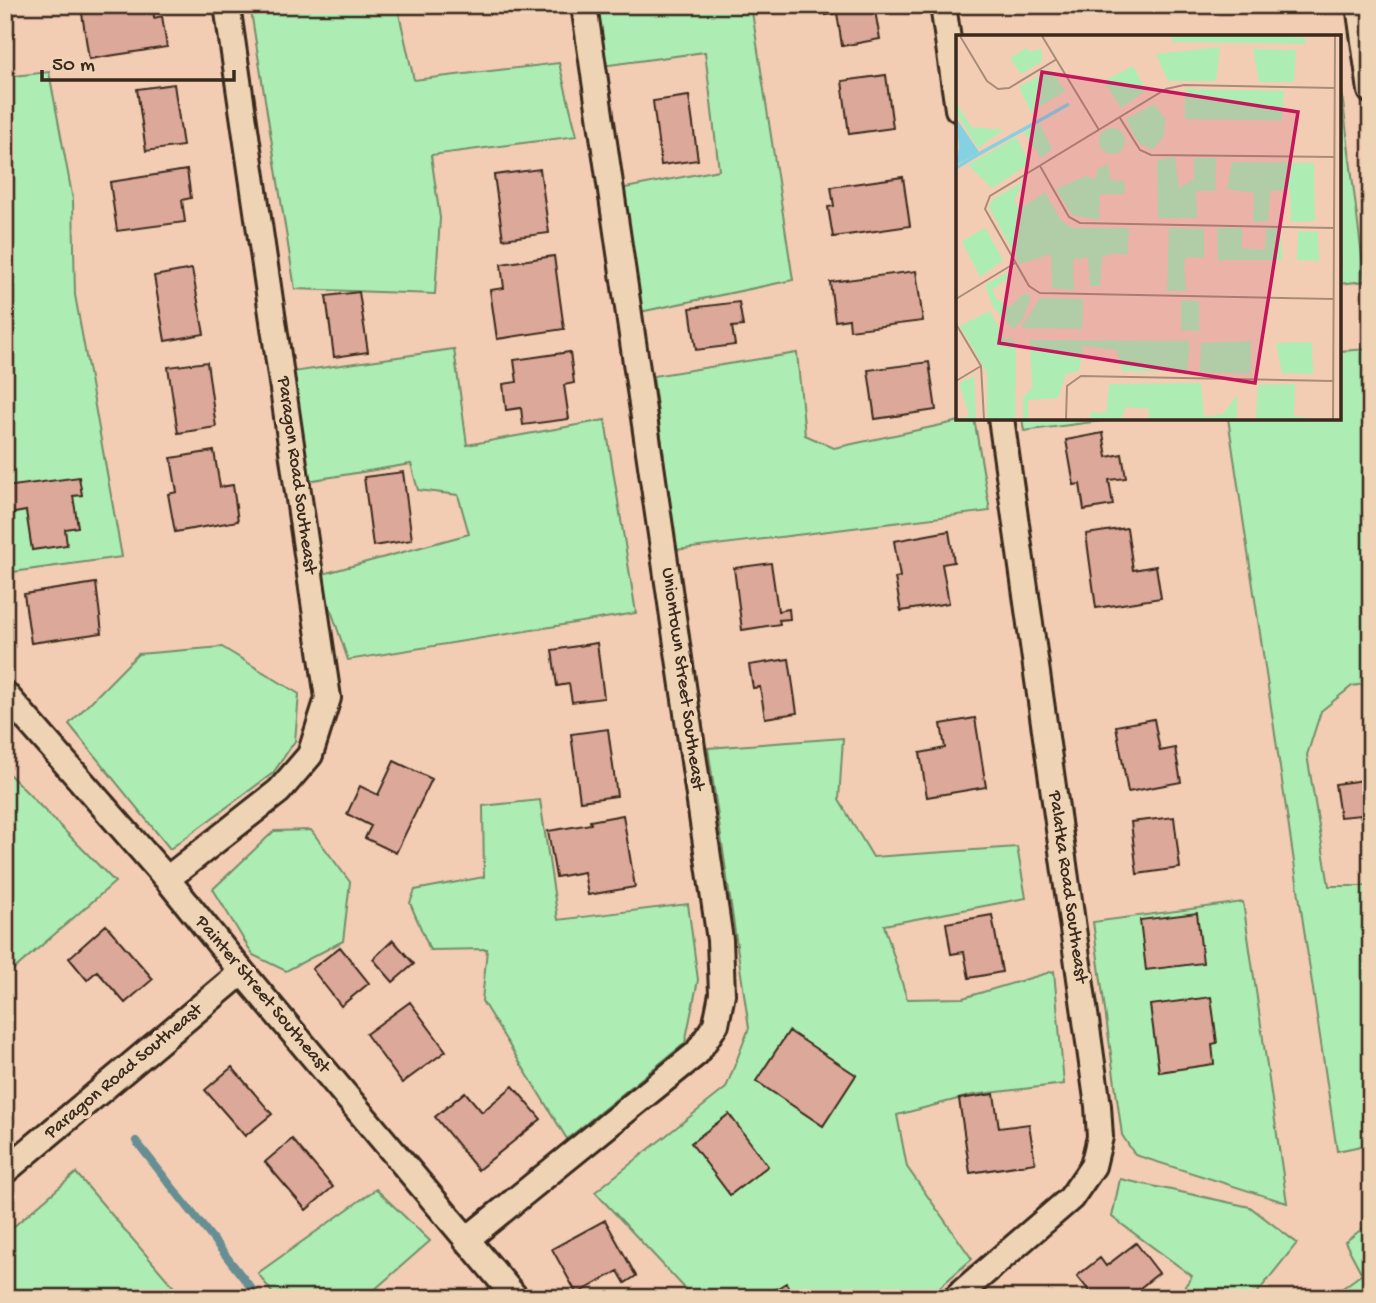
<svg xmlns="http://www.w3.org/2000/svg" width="1376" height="1303" font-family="'Gochi Hand',sans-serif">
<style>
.green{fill:#adedb4;stroke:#748c69;stroke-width:2}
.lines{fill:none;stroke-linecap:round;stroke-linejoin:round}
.stream{stroke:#668e93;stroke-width:8}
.building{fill:#dba899;stroke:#3b2a1e;stroke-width:2}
.minor-casing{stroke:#3b2a1e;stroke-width:30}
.minor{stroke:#eed3b5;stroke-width:24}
.labels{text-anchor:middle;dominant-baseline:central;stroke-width:7;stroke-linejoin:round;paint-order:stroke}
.street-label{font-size:19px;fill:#3b2a1e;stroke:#eed3b5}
.inset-river{fill:none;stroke:#83d1e1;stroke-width:3.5}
.inset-road{fill:none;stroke:#a98c78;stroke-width:2}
.view{fill:#c2185b;fill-opacity:0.15;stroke:#c2185b;stroke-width:3.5}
.inset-edge{fill:none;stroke:#3b2a1e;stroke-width:3.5}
</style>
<rect width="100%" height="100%" fill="#f2cdb4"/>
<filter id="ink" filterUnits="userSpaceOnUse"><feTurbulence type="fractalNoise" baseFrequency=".0143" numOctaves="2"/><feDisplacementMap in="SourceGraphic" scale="14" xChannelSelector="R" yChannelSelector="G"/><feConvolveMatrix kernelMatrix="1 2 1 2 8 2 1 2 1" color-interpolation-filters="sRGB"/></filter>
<g filter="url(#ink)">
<path class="green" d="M 250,5 L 397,5 L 414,80 L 559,63 L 577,136 L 431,155 L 440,218 L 435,294 L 295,289 Z
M 589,5 L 751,5 L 793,280 L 635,313 L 620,189 L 719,170 L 705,52 L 602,66 Z
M 1339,70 L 1365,281 L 1339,284 Z
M 49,72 L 73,200 L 75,295 L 122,557 L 5,573 L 5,77 Z
M 454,349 L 467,445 L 605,420 L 636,613 L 348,660 L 319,575 L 469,534 L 458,495 L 418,490 L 411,464 L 307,481 L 292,372 Z
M 1370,349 L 1371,683 L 1352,686 L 1321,711 L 1307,755 L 1329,886 L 1371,886 L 1371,1144 L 1337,1151 L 1228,418 L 1339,418 L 1339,351 Z
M 797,353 L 805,435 L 834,448 L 974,418 L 990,511 L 676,550 L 653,376 Z
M 1022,418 L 1123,418 L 1024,431 Z
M 222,647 L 299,694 L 295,741 L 273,773 L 170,849 L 69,724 L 138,654 Z
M 843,738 L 839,800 L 873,857 L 1017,847 L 1026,898 L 884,925 L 907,999 L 963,998 L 1054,971 L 1064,1084 L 973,1095 L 897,1115 L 907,1167 L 972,1259 L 927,1298 L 694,1298 L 595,1192 L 726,1088 L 749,1028 L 708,748 Z
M 7,772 L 115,882 L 5,977 L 5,774 Z
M 540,800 L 558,920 L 688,904 L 698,980 L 685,1043 L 567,1139 L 482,1001 L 487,949 L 430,950 L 410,903 L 415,890 L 484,877 L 483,806 Z
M 311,830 L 350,882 L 343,941 L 286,971 L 253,955 L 213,889 L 274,831 Z
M 1243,902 L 1287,1203 L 1135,1155 L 1122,1135 L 1093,922 Z
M 76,1173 L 183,1298 L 8,1298 L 5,1294 L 5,1234 Z
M 1120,1179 L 1250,1207 L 1297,1243 L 1253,1298 L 1177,1298 L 1192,1276 L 1112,1217 Z
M 376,1189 L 430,1241 L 365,1298 L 276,1298 L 258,1273 Z
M 1371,1222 L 1371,1298 L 1329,1298 L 1362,1274 L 1345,1242 Z"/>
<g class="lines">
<path class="stream" d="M 136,1141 L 259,1298"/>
</g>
<path class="building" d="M 94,5 L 153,5 L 154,18 L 162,16 L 167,47 L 89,59 L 81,7 Z
M 824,5 L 874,5 L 880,39 L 842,46 L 837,13 L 826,15 Z
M 886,75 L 893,128 L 849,134 L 842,81 Z
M 174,84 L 183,146 L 146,151 L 137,89 Z
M 689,96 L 698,160 L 661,165 L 653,101 Z
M 540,169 L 549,233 L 503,239 L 494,175 Z
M 187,170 L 191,198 L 182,200 L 185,222 L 117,231 L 110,182 Z
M 903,177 L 910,226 L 833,237 L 828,207 L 834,206 L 831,187 Z
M 554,256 L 564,329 L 497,339 L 490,290 L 504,288 L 501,264 Z
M 192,269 L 204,334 L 165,341 L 154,276 Z
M 916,271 L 923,321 L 850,330 L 849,319 L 835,321 L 830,282 Z
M 359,292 L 368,352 L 334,357 L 326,296 Z
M 739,302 L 743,326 L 732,327 L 735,345 L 696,350 L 690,308 Z
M 570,352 L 574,383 L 564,385 L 569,419 L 523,425 L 521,408 L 506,410 L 503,384 L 517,382 L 514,360 Z
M 207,362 L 216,427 L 178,433 L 168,367 Z
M 929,362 L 936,410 L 875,419 L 868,370 Z
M 1103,433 L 1107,457 L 1122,454 L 1126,478 L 1109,480 L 1113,505 L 1084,510 L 1080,484 L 1074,485 L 1066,440 Z
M 214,451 L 220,487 L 233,485 L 238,521 L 175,532 L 168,494 L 177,492 L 171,458 Z
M 403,472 L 412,540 L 373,546 L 364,477 Z
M 79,477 L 82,495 L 73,496 L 78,527 L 65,529 L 67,545 L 32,550 L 26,511 L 9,514 L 5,487 Z
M 1127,528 L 1133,570 L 1156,566 L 1161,598 L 1096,608 L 1086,534 Z
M 949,531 L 954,562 L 942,564 L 949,603 L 901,611 L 895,578 L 900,577 L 894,541 Z
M 771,563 L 778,611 L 789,609 L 790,619 L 779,620 L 780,624 L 742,630 L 734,568 Z
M 96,583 L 102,633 L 31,643 L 24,594 Z
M 597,643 L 604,698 L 572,702 L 569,684 L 557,686 L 552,650 Z
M 789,659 L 797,713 L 765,718 L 760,687 L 753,688 L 749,665 Z
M 975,718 L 986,787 L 927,797 L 920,753 L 945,748 L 941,724 Z
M 1154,719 L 1160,751 L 1175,748 L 1181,782 L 1128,792 L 1116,726 Z
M 608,729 L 617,796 L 580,801 L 571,734 Z
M 394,761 L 432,779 L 396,853 L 365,838 L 371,826 L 347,814 L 360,786 L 378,795 Z
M 1371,779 L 1371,848 L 1366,848 L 1361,815 L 1340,817 L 1335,784 Z
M 623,815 L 635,887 L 588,895 L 584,872 L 556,877 L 548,831 L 591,824 L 590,821 Z
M 1174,817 L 1180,868 L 1137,874 L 1131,822 Z
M 1197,913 L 1203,963 L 1146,970 L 1140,920 Z
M 992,915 L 1002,972 L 969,978 L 964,952 L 951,954 L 946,923 Z
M 106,925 L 153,979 L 125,1003 L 97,971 L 87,980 L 69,958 Z
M 393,940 L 414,964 L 393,982 L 373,959 Z
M 340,947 L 369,983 L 341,1006 L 312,969 Z
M 1211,997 L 1217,1043 L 1212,1044 L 1214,1064 L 1159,1072 L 1150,1005 Z
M 410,1002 L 446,1051 L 402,1083 L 366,1034 Z
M 789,1031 L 856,1075 L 823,1126 L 756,1081 Z
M 232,1067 L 272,1114 L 245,1136 L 205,1090 Z
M 513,1086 L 541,1119 L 478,1170 L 435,1117 L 465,1092 L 482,1112 Z
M 994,1094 L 999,1128 L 1029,1124 L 1035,1163 L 970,1173 L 959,1099 Z
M 729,1114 L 768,1166 L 730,1195 L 691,1143 Z
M 292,1139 L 333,1187 L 306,1210 L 265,1162 Z
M 605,1220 L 636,1276 L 625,1283 L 618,1271 L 577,1294 L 552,1249 Z
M 1136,1243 L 1159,1273 L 1140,1288 L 1147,1298 L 1095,1298 L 1077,1276 L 1100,1258 L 1106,1266 Z
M 786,1283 L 795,1298 L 753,1298 L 764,1291 L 766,1295 Z"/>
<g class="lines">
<g class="minor-casing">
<path id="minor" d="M 943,5 L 958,109
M 1359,5 L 1371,91
M 5,694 L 167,879 L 242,972 L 516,1298
M 167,879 L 279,791 L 310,755 L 328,698 L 227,5
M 5,1171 L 242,972
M 466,1240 L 697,1053 L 716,1024 L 722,994 L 720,940 L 584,5
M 955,1298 L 1071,1198 L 1093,1166 L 1100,1137 L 1098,1106 L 1001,418"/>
</g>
<use href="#minor" class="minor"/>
</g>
</g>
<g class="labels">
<g class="street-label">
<text transform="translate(296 475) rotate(82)">Paragon Road Southeast</text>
<text transform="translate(682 679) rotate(82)">Uniontown Street Southeast</text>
<text transform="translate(1067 887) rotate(82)">Palatka Road Southeast</text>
<text transform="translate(262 995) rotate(50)">Painter Street Southeast</text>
<text transform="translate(124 1072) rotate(-40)">Paragon Road Southeast</text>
</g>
</g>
<g transform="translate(956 35)">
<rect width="385" height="385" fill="#f2cdb4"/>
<path d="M 217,1 L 329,1 L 349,3 L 350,9 L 216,7 ZM 264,12 L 260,46 L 212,46 L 200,19 ZM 70,13 L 75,17 L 85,13 L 86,26 L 65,39 L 54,23 ZM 297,14 L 340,15 L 338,47 L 303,47 ZM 177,31 L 190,55 L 165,73 L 148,46 ZM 95,34 L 109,56 L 75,77 L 63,52 ZM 229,54 L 328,56 L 326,85 L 229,84 ZM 0,67 L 15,92 L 48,95 L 22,113 L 0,78 ZM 198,69 L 209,84 L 208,101 L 196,115 L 182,107 L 170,84 ZM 84,89 L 96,114 L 85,123 L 68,97 ZM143 106a13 13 0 1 1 26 0a13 13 0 1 1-26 0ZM 60,102 L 74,128 L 36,153 L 12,130 ZM 219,122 L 223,153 L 238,144 L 238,123 L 260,123 L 259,156 L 240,156 L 241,183 L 202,183 L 201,125 ZM 276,127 L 358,128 L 359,186 L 335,187 L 334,155 L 314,156 L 312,186 L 297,187 L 298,158 L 271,154 ZM 152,130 L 155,145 L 169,147 L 168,159 L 144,159 L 143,185 L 116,180 L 100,154 L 130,141 L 140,144 L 142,133 ZM 67,147 L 58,166 L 64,174 L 89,157 L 105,186 L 117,193 L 173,193 L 171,220 L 159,218 L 146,222 L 144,251 L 134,251 L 132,222 L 117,225 L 118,255 L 96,253 L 95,219 L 64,229 L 33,172 L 37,164 ZM 29,193 L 47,225 L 24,242 L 6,206 ZM 213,193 L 248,194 L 248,223 L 231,222 L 228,228 L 230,256 L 211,256 ZM 261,193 L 286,193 L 286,213 L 309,215 L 310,194 L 325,193 L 326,225 L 262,225 ZM 342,196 L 362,197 L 363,226 L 341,225 ZM 50,238 L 54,242 L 36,255 L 41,264 L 54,272 L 68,258 L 75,261 L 66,286 L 57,294 L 37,272 L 29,250 ZM 84,263 L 127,264 L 126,294 L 65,293 ZM 225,265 L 243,266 L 243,296 L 225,295 ZM 34,276 L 49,305 L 56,303 L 60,311 L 59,384 L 31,384 L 31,338 L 4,291 ZM 74,305 L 234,306 L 231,336 L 166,336 L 161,315 L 127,311 L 123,336 L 110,339 L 102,363 L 72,365 L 72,384 L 67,384 L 67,363 L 76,352 ZM 295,306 L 295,339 L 244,337 L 245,308 ZM 356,307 L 357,339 L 326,338 L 320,308 ZM 18,341 L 20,384 L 5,384 L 13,380 L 3,348 ZM 245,348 L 248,382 L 267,379 L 281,360 L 281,384 L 193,384 L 193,374 L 170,372 L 165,384 L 134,384 L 134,377 L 150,378 L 153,349 ZM 339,349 L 338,381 L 359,384 L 300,384 L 302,350 Z" fill="#adedb4"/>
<path d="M 0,83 L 23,117 L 0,130 L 3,112 Z" fill="#83d1e1"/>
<path class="inset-river" d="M 21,120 L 113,69M 0,133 L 21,120 L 16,112"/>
<path class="inset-road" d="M 4,1 L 31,46 L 42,54 L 53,53 L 101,24M 86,1 L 143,95M 164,83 L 184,115 L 195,120 L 379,122M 84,131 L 113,182 L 124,188 L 378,193M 0,264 L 59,228M 378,264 L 84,258 L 73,251 L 29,174 L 34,161 L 210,54 L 228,50 L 379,53M 0,289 L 25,331 L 28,384M 0,346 L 25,331M 110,384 L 111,351 L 125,341 L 377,346M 377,384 L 379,1"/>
<path class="view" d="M 86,37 L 342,77 L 299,348 L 43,308 Z"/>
<rect width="385" height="385" class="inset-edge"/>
</g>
<rect width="1376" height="1303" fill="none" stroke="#eed3b5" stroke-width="28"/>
<rect x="14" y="14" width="1348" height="1275" fill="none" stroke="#3b2a1e" stroke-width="2.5" filter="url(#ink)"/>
<path d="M42 70v10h192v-10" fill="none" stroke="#3b2a1e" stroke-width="3.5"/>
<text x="52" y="70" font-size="21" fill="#3b2a1e" stroke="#eed3b5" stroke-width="5" paint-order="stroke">50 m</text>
</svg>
